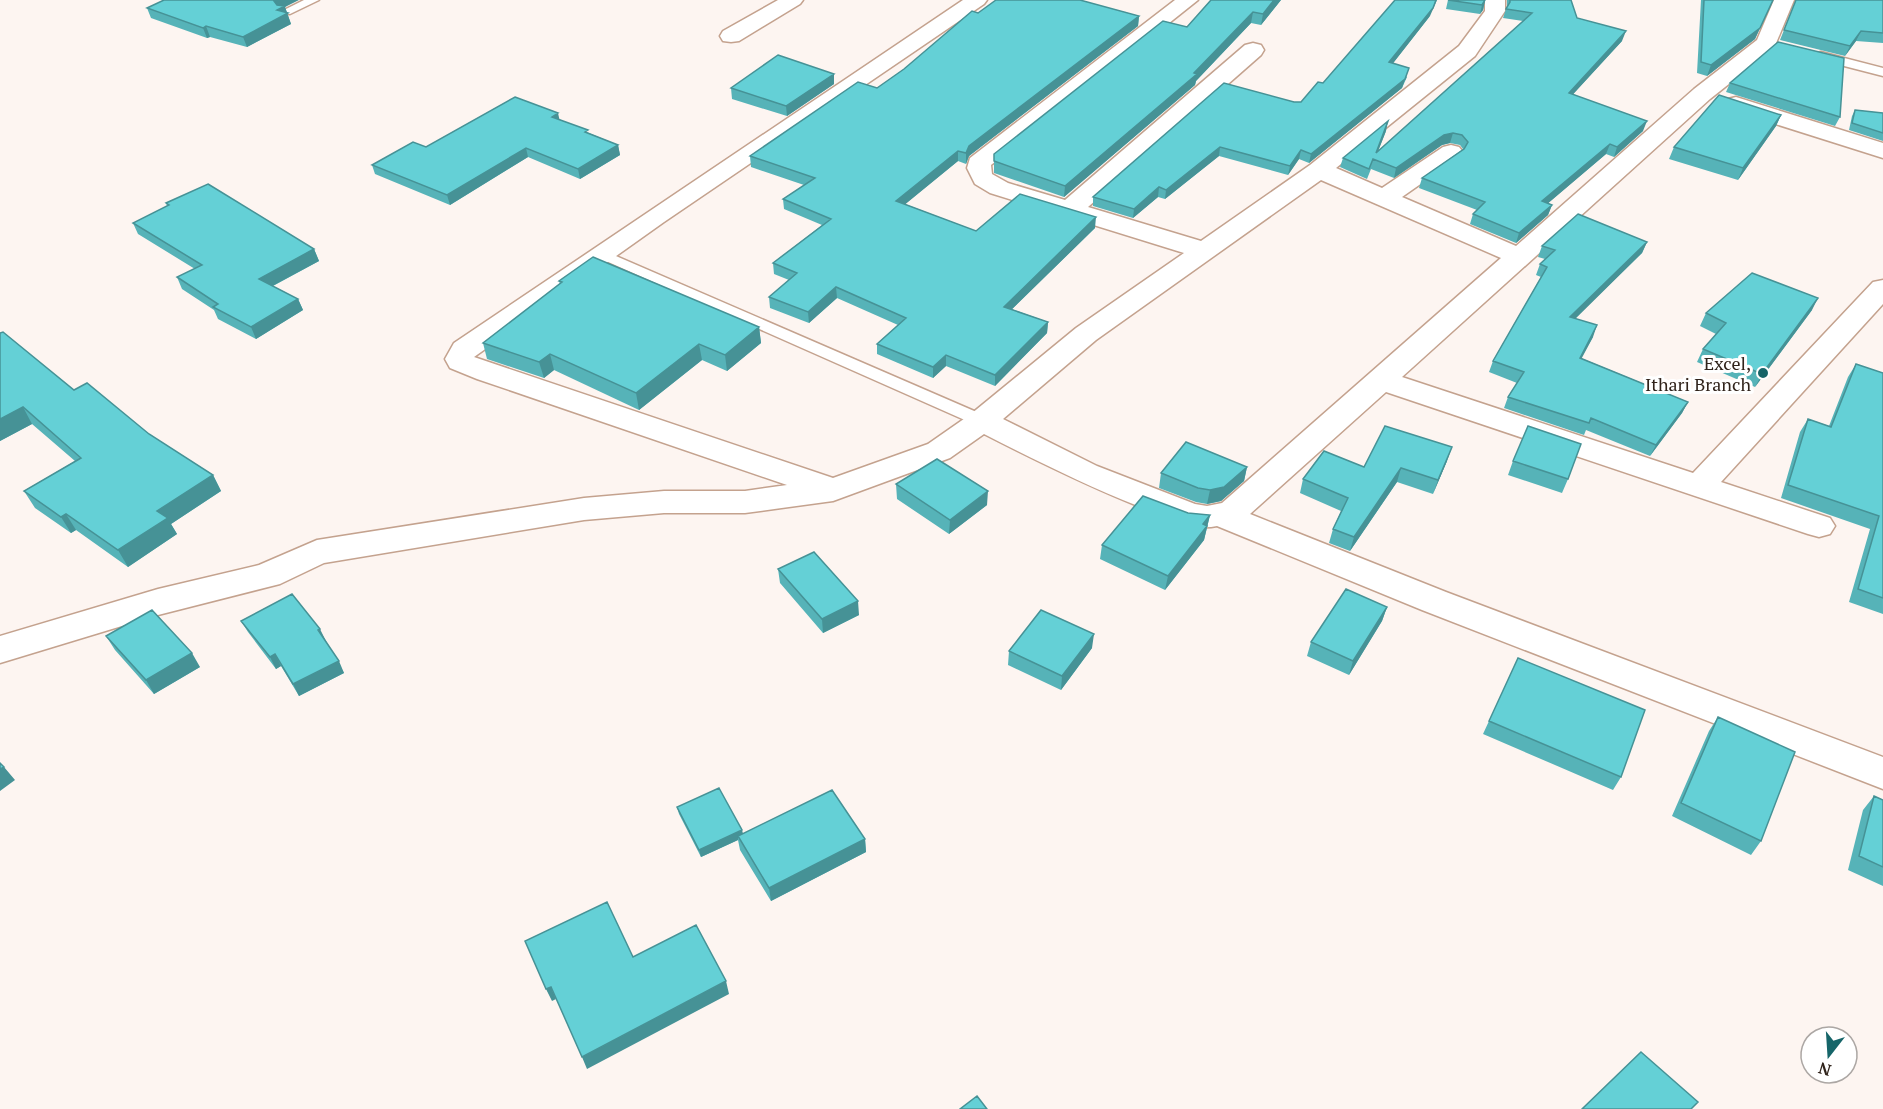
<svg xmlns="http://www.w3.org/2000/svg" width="1883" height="1109" font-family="'PT Serif',serif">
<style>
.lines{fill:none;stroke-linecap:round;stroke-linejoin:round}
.lane-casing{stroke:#c4a28e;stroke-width:3}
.street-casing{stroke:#c4a28e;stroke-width:3}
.lane{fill:#fff;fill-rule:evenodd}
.street{fill:#fff;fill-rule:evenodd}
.wall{fill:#56b3b8}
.shaded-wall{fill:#469296}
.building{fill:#64d0d6;stroke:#469296;stroke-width:1.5}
.poi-dot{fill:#166569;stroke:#fff;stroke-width:2}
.labels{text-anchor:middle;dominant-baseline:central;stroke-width:6;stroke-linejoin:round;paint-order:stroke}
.poi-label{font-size:18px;fill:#30231b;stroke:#fff;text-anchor:end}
</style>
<rect width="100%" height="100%" fill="#fdf5f1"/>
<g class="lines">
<g class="lane-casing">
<path id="lane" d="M 304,0 L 319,0 L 290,14 L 282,14 L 280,12 Z
M 1821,52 L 1883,68 L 1883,76 L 1817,59 L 1817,53 Z
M 602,250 L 988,417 L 990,421 L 988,425 L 976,425 L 597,257 L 595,254 L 597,251 Z"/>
</g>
<g class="street-casing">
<path id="street" d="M 778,0 L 803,0 L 800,4 L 739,41 L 731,42 L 723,41 L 720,36 L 723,31 Z
M 963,0 L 987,0 L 984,4 L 664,222 L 474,357 L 833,478 L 928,444 L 971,414 L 1076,328 L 1184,253 L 990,193 L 975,184 L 967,168 L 970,158 L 1175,0 L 1198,0 L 991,165 L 992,174 L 1008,183 L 1065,200 L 1245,45 L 1253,43 L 1261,45 L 1264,50 L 1261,55 L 1088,207 L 1201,241 L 1310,165 L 1459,46 L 1485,11 L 1485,0 L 1505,0 L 1505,11 L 1475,56 L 1336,168 L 1382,188 L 1443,147 L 1451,145 L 1459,147 L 1463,152 L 1459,157 L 1402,197 L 1516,246 L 1694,89 L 1757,40 L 1774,0 L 1794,0 L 1774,48 L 1710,99 L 1402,377 L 1693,473 L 1873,282 L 1883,280 L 1883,304 L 1721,482 L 1830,518 L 1835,526 L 1830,534 L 1819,537 L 1808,534 L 1386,392 L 1250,514 L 1446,592 L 1883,757 L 1883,789 L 1422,610 L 1217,526 C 1190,532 1162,515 1138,506 C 1085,485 1035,460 984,434 L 950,458 L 833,501 L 745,513 L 664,513 L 584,520 L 324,563 L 280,584 L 158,615 L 0,663 L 0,636 L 158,589 L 259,565 L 317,540 L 584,498 L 664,491 L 745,491 L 787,485 L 477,379 L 450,368 L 445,359 L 454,343 ZM 1321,180 L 1501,258 L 1222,503 L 1207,506 L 1195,504 L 1097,466 L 1003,419 L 1096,340 Z
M 1736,97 L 1883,143 L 1883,158 L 1728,109 L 1725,104 L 1728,99 Z"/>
</g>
<use href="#lane" class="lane"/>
<use href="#street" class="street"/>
</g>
<path class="wall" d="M 1211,0 L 1281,0 L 1261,25 L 1251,23 L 1196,81 L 1195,85 L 1064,197 L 994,173 L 994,154 L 1187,27 Z
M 1448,0 L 1485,0 L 1483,10 L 1480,14 L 1446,9 Z
M 1507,0 L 1571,0 L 1577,18 L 1622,41 L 1573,94 L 1643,131 L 1614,157 L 1606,154 L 1548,203 L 1552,205 L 1548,215 L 1516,243 L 1470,224 L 1473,214 L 1477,210 L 1419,188 L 1422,178 L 1463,149 L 1460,145 L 1450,143 L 1442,145 L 1394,178 L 1371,169 L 1367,179 L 1340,167 L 1343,158 L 1386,131 L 1378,151 L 1523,21 L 1503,18 L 1507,6 Z
M 1701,0 L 1773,0 L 1755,39 L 1707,76 L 1697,73 Z
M 1796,0 L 1883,0 L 1883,43 L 1856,41 L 1845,56 L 1780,40 Z
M 285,7 L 291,24 L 247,47 L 210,37 L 207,38 L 151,18 L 147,8 Z
M 978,13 L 1139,16 L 1138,26 L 969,156 L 966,164 L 958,161 L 905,204 L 976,231 L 1095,228 L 1012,309 L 1048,322 L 1047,333 L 995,386 L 946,366 L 933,378 L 877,354 L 877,344 L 898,325 L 837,298 L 809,323 L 770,308 L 769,297 L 789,280 L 774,274 L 773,263 L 822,225 L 784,209 L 783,199 L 804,185 L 751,167 L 750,156 L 877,88 L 904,69 Z
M 1430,16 L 1393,63 L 1407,77 L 1402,88 L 1309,163 L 1299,159 L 1288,175 L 1219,156 L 1165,199 L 1158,197 L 1133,218 L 1093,206 L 1093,197 L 1294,102 L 1301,102 L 1323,83 Z
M 834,74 L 834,84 L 787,116 L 732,99 L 731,88 Z
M 1730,83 L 1840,117 L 1835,126 L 1726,92 Z
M 1855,110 L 1883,113 L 1883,141 L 1849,130 L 1852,116 Z
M 1781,115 L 1776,126 L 1738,180 L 1669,159 L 1674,147 Z
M 559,119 L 589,133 L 618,145 L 620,155 L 580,179 L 528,157 L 450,205 L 375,174 L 372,165 L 426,147 Z
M 166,203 L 314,249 L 319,261 L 273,286 L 298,299 L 303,310 L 256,339 L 218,319 L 214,310 L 182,289 L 177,277 L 195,269 L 138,234 L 133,223 L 167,206 Z
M 1647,242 L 1642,253 L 1575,318 L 1593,337 L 1581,358 L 1688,402 L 1682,413 L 1650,456 L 1586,430 L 1584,435 L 1504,408 L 1508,397 L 1517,383 L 1489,372 L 1493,361 L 1541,277 L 1536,275 L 1540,264 L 1545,259 L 1538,257 L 1542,246 Z
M 559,281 L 759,327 L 761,343 L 727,371 L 702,360 L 639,410 L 554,370 L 544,378 L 487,359 L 483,343 L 560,284 Z
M 1812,310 L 1755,387 L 1697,362 L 1703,349 L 1716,334 L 1700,326 L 1706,313 Z
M 0,333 L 74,390 L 149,434 L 213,475 L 221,491 L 171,524 L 177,534 L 128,567 L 76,530 L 71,533 L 35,508 L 24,491 L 75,461 L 32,424 L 0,441 Z
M 1856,364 L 1883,373 L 1883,614 L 1849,602 L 1870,529 L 1781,498 L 1800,432 L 1808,419 L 1829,426 L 1848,377 Z
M 1447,461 L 1433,494 L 1397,482 L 1350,551 L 1329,543 L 1333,529 L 1341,511 L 1300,493 L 1303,479 L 1364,467 Z
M 1513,461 L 1568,479 L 1562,493 L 1508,475 Z
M 1247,467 L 1244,481 L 1221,501 L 1207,504 L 1196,502 L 1159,488 L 1161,473 Z
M 896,484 L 987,505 L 949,534 L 897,499 Z
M 1188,513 L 1210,515 L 1204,540 L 1165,590 L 1100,559 L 1102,545 Z
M 778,569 L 859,615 L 823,633 L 780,583 Z
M 1387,607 L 1382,621 L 1349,675 L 1307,656 L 1311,642 Z
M 241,621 L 326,641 L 344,673 L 299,696 L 281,666 L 276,669 L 248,632 Z
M 106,636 L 200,667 L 154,694 L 115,650 Z
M 1092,648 L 1061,690 L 1008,665 L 1009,651 Z
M 1718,717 L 1761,841 L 1751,855 L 1672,816 L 1709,731 Z
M 1489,721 L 1621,777 L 1613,790 L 1483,734 Z
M 1874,796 L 1883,800 L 1883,886 L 1848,870 L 1863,810 Z
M 677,807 L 743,834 L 865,839 L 866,852 L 771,901 L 740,850 L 738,840 L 701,857 L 679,814 Z"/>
<path class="shaded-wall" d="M 276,0 L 299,0 L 285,7 L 291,24 L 247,47 L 243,37 L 274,1 Z
M 1274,0 L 1281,0 L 1261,25 L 1263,14 Z
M 1436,0 L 1437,0 L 1430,16 L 1387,71 L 1389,62 Z
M 1773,0 L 1755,39 L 1707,76 L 1711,65 Z
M 1485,1 L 1483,10 L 1480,14 L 1482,5 Z
M 1253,12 L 1251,23 L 1196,81 L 1195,85 L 1064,197 L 1065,186 L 1194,73 Z
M 1139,16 L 1138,26 L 969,156 L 966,164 L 966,153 L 969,146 Z
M 206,26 L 210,37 L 207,38 L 203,28 Z
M 1626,31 L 1622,41 L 1566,102 L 1569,93 Z
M 1861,31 L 1856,41 L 1845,56 L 1850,46 Z
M 1409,68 L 1402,88 L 1309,163 L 1311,154 Z
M 834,74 L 834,84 L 787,116 L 786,106 Z
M 558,113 L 560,122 L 552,117 Z
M 1781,115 L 1776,126 L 1738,180 L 1743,168 Z
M 1388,121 L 1386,131 L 1375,159 L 1376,153 Z
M 1647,121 L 1643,131 L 1614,157 L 1617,147 Z
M 1453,133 L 1450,143 L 1442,145 L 1394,178 L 1396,168 L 1444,135 Z
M 1610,144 L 1606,154 L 1539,211 L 1542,201 Z
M 618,145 L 620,155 L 580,179 L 578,169 Z
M 1220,147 L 1219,156 L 1165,199 L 1166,190 Z
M 526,148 L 528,157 L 450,205 L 447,195 Z
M 1301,150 L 1299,159 L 1288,175 L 1290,166 Z
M 958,151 L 958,161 L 897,211 L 896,201 Z
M 1159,187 L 1158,197 L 1133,218 L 1134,209 Z
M 1552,205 L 1548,215 L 1516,243 L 1519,233 Z
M 1096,217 L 1095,228 L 1003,318 L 1004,307 Z
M 1647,242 L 1642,253 L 1566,328 L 1570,317 Z
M 314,249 L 319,261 L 263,291 L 259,279 Z
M 836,287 L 837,298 L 809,323 L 808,312 Z
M 1818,298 L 1812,310 L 1755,387 L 1762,374 Z
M 298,299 L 303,310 L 256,339 L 251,327 Z
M 1048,322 L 1047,333 L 995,386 L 995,375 Z
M 1597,325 L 1593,337 L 1576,369 L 1580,358 Z
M 759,327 L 761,343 L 727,371 L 725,355 Z
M 699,344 L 702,360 L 639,410 L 636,393 Z
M 550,354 L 554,370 L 544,378 L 539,362 Z
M 946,355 L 946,366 L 933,378 L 933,367 Z
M 1688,402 L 1682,413 L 1650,456 L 1656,445 Z
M 23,407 L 32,424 L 0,441 L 0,419 Z
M 1452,447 L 1447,461 L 1433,494 L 1438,480 Z
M 1247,467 L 1244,481 L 1221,501 L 1207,504 L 1210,490 Z
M 1401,468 L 1397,482 L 1350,551 L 1354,537 Z
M 213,475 L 221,491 L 171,524 L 177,534 L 128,567 L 118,550 L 157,511 Z
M 988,491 L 987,505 L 949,534 L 950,520 Z
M 66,514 L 76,530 L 71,533 L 61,517 Z
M 1210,515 L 1204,540 L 1165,590 L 1168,576 Z
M 858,601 L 859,615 L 823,633 L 822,619 Z
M 1387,607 L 1382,621 L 1349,675 L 1353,661 Z
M 320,629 L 326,641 L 324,642 L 318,630 Z
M 1094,634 L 1092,648 L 1061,690 L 1062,676 Z
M 192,653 L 200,667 L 154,694 L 146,680 Z
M 275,654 L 281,666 L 276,669 L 270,657 Z
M 339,661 L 344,673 L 299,696 L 293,684 Z
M 4,767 L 15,780 L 0,791 L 0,769 Z
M 742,830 L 744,837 L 738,836 L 738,840 L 701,857 L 699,850 Z
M 865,839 L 866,852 L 771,901 L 769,888 Z
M 726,981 L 729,994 L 587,1069 L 582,1057 Z
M 551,987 L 556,999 L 552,1001 L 546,989 Z"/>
<path class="building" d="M 164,0 L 276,0 L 274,1 L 277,5 L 285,6 L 277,10 L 288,13 L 243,37 L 206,26 L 203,28 L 147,8 Z
M 996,0 L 1080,0 L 1139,16 L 969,146 L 966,153 L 958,151 L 896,201 L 976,231 L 1020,194 L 1096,217 L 1004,307 L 1048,322 L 995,375 L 946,355 L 933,367 L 877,344 L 906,318 L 836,287 L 808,312 L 769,297 L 797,273 L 773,263 L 831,219 L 783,199 L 815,178 L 750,156 L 858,82 L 877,88 L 904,69 L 972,11 L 978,13 Z
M 1211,0 L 1274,0 L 1263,14 L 1253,12 L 1194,73 L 1197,74 L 1065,186 L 994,161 L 994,154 L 1163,21 L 1187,27 Z
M 1395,0 L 1436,0 L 1433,8 L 1389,62 L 1409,68 L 1405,79 L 1311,154 L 1301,150 L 1290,166 L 1220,147 L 1166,190 L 1159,187 L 1134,209 L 1093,197 L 1224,83 L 1294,102 L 1301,102 L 1318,82 L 1323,83 Z
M 1448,0 L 1485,0 L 1482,5 Z
M 1510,0 L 1571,0 L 1577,18 L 1626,31 L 1569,93 L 1647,121 L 1617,147 L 1610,144 L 1542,201 L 1552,205 L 1519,233 L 1473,214 L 1485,202 L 1422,178 L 1464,149 L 1468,142 L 1462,135 L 1453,133 L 1444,135 L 1396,168 L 1373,159 L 1369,169 L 1343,158 L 1388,121 L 1376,153 L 1532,13 L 1506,9 L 1510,2 Z
M 1704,0 L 1773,0 L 1760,28 L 1711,65 L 1701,62 Z
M 1796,0 L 1883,0 L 1883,33 L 1861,31 L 1850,46 L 1784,30 Z
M 1778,42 L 1844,58 L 1840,117 L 1730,83 Z
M 778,55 L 834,74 L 786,106 L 731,88 Z
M 1719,95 L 1781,115 L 1743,168 L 1674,147 Z
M 515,97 L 558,113 L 552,117 L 588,130 L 585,132 L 618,145 L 578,169 L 526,148 L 447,195 L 372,165 L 413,142 L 426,147 Z
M 1855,110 L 1883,113 L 1883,133 L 1852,123 Z
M 208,184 L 314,249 L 259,279 L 298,299 L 251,327 L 213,307 L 218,304 L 177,277 L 202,265 L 133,223 L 169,205 L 166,203 Z
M 1578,214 L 1647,242 L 1570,317 L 1597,325 L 1580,358 L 1688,402 L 1656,445 L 1591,418 L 1589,423 L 1508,397 L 1524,372 L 1493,361 L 1547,267 L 1540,264 L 1555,250 L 1542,246 Z
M 593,257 L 759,327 L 725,355 L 699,344 L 636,393 L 550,354 L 539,362 L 483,343 L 562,282 L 559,281 Z
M 1752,273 L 1818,298 L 1762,374 L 1703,349 L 1726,323 L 1706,313 Z
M 3,332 L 74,390 L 87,383 L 149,434 L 213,475 L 157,511 L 168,518 L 118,550 L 66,514 L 61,517 L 24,491 L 81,458 L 23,407 L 0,419 L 0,333 Z
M 1856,364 L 1883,373 L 1883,598 L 1858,589 L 1879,516 L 1788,485 L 1808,419 L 1831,427 Z
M 1385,426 L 1452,447 L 1438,480 L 1401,468 L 1354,537 L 1333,529 L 1348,498 L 1303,479 L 1324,451 L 1364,467 Z
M 1528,426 L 1581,444 L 1568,479 L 1513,461 Z
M 1186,442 L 1247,467 L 1224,487 L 1210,490 L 1198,488 L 1161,473 Z
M 937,459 L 988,491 L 950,520 L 896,484 Z
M 1143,496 L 1188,513 L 1210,515 L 1203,524 L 1207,526 L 1168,576 L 1102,545 Z
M 814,552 L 858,601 L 822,619 L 778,569 Z
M 1346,589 L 1387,607 L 1353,661 L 1311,642 Z
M 292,594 L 320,629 L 318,630 L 339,661 L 293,684 L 275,654 L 270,657 L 241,621 Z
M 152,610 L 192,653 L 146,680 L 106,636 Z
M 1041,610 L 1094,634 L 1062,676 L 1009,651 Z
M 1518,658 L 1645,710 L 1621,777 L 1489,721 Z
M 1718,717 L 1795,752 L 1761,841 L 1681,803 Z
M 0,763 L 4,767 L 0,769 Z
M 719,788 L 742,830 L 699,850 L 677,807 Z
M 832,790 L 865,839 L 769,888 L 738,836 Z
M 1874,796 L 1883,800 L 1883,867 L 1859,856 Z
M 607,902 L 633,957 L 696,925 L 726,981 L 582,1057 L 551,987 L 546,989 L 525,941 Z
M 1641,1052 L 1698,1102 L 1691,1109 L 1582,1109 Z
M 977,1096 L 987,1109 L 960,1109 Z"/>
<circle class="poi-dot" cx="1763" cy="373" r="6"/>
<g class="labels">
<g class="poi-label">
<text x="1751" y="363">Excel,<tspan x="1751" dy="21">Ithari Branch</tspan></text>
</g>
</g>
<g transform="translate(1829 1055) rotate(197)"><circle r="28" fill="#ffffff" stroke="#aca7a4" stroke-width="1.5"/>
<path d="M0-4.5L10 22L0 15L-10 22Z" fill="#166569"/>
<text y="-9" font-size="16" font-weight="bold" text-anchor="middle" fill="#30231b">N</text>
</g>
</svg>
